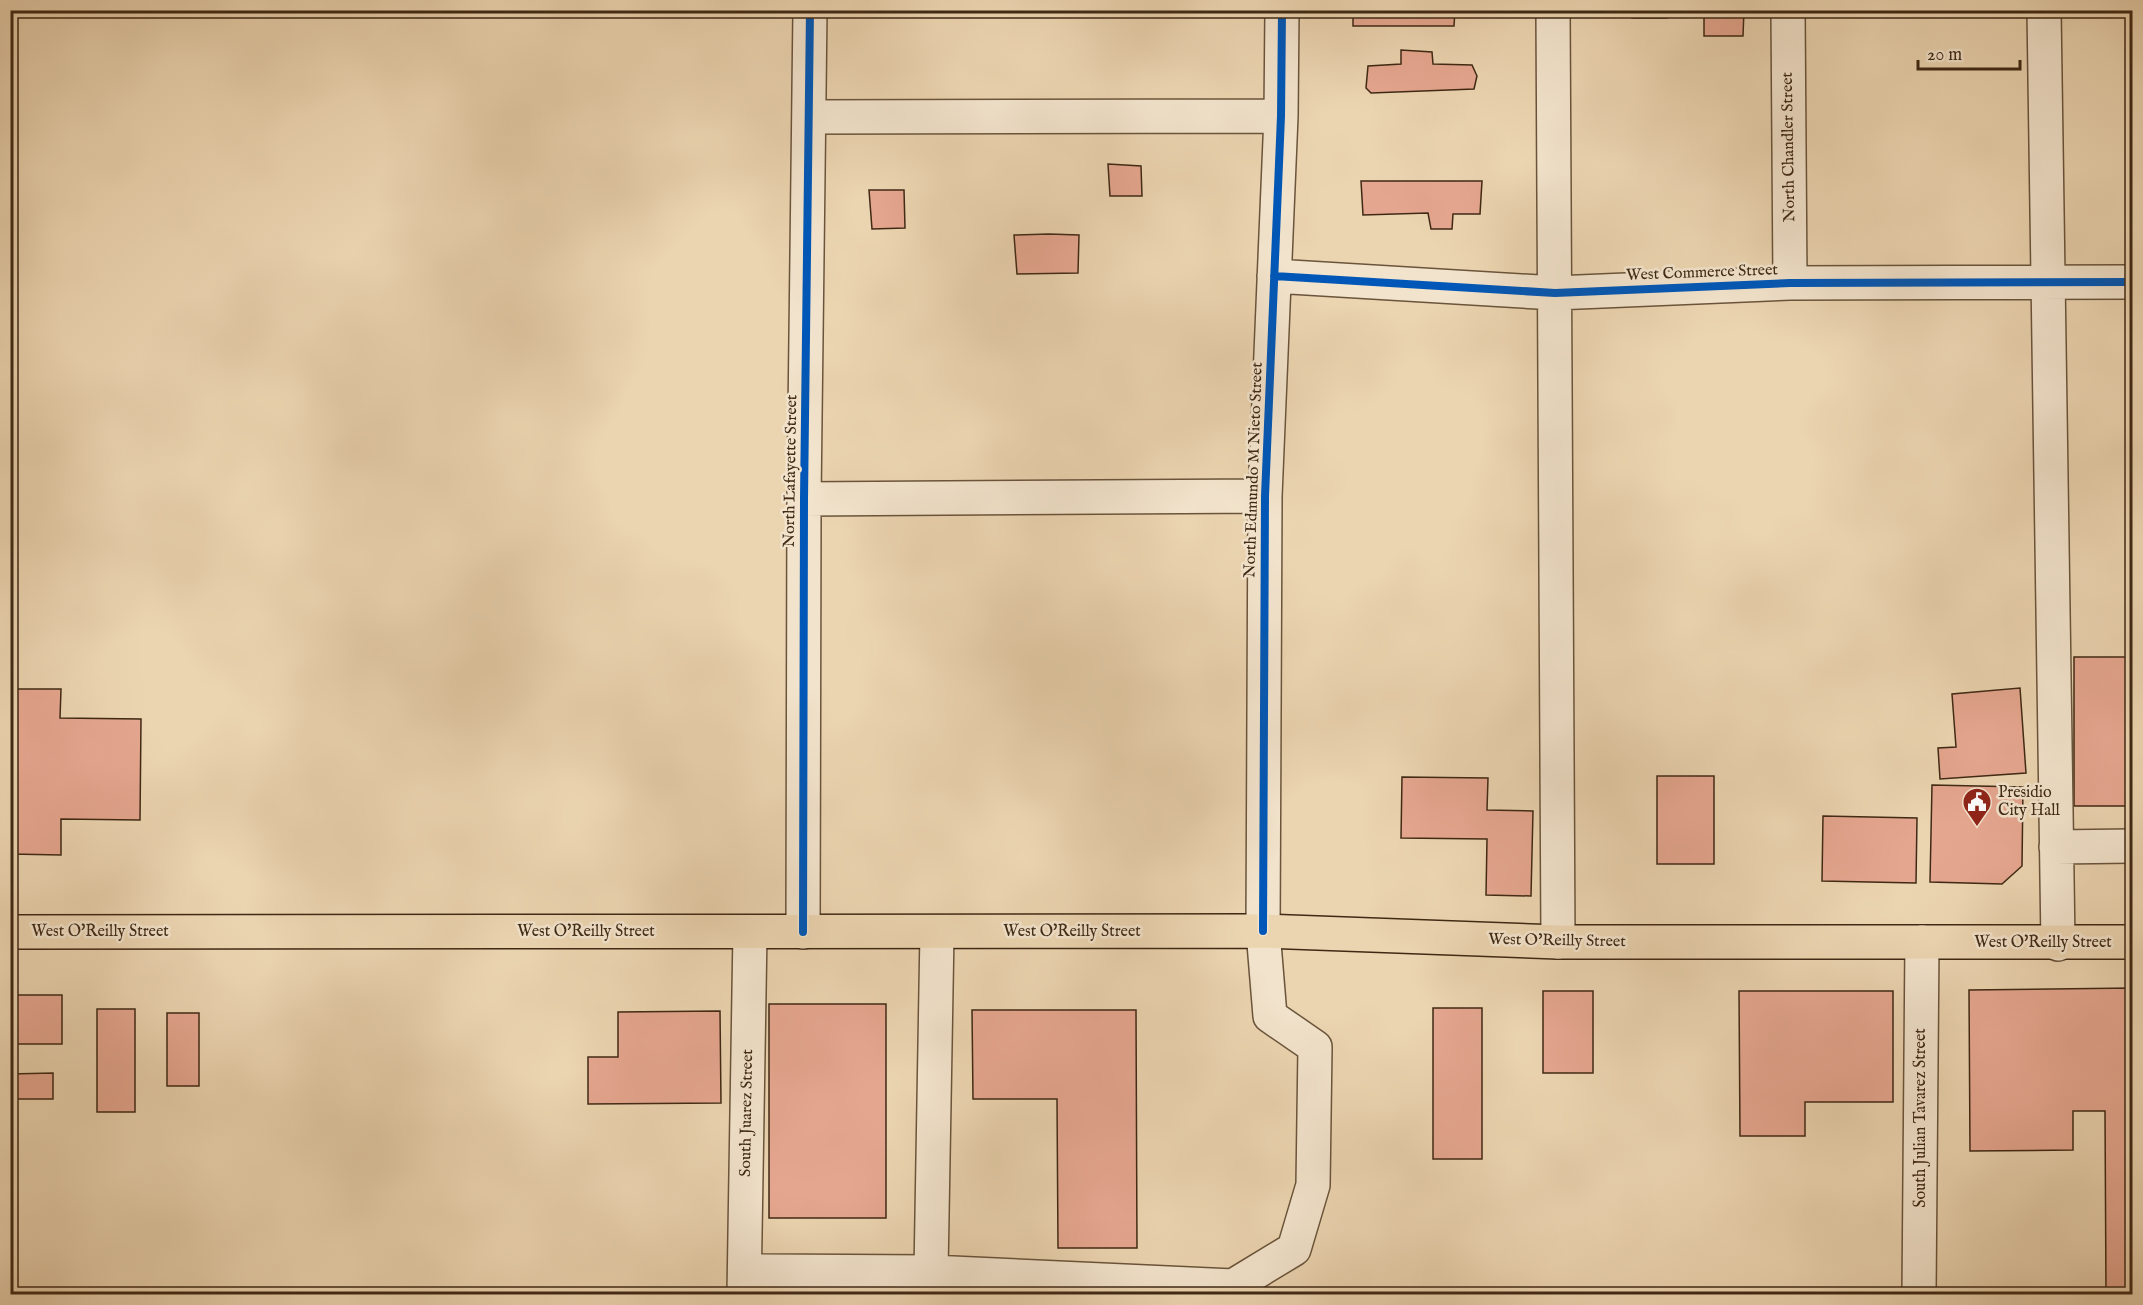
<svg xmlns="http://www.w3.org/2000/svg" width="2143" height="1305" font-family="'IM FELL English',serif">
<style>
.building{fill:#e5a68f;stroke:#3f2914;stroke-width:1.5}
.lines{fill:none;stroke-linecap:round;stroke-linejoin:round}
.minor-casing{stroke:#6a543b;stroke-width:36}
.major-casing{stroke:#3f2914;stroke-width:36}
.minor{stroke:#f2e3cc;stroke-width:33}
.major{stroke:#ebd4b0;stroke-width:33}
.cycleway-casing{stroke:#f2e3cc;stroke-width:11}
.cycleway{stroke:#0057b8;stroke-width:8}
.labels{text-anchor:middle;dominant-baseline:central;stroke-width:5;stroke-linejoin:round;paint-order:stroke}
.street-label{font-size:16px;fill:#3f2914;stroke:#f2e3cc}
.poi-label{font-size:16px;fill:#3f2914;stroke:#f2e3cc;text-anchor:start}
</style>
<rect width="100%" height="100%" fill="#ebd4b0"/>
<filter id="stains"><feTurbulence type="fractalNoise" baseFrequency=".00333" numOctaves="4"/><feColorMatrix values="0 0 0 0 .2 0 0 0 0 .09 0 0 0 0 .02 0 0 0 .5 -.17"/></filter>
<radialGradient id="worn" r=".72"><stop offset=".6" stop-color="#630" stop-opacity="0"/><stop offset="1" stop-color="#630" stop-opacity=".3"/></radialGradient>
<path class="building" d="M 1353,10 L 1455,10 L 1454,26 L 1353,26 Z
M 1632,10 L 1668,10 L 1667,18 L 1632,18 Z
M 1704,10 L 1744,10 L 1743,36 L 1704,36 Z
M 1401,50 L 1432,52 L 1433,64 L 1472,65 L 1477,76 L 1474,89 L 1371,93 L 1366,88 L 1368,66 L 1401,64 Z
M 1108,164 L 1141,166 L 1142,196 L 1110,196 Z
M 1361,181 L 1482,181 L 1480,214 L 1453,214 L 1452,229 L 1431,229 L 1428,213 L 1363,215 Z
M 869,190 L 904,190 L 905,228 L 872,229 Z
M 1049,234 L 1079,235 L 1078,273 L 1017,274 L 1014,235 Z
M 2074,657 L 2132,657 L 2132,806 L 2074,806 Z
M 2020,688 L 2026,773 L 1940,779 L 1938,748 L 1956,747 L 1952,694 Z
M 10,689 L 61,689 L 60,718 L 141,719 L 140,820 L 61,819 L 61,855 L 10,854 Z
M 1657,776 L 1714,776 L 1714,864 L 1657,864 Z
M 1402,777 L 1488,778 L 1487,810 L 1533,811 L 1531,896 L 1486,895 L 1487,839 L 1401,838 Z
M 1932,785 L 2023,787 L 2022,866 L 2002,884 L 1930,882 Z
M 1823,816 L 1917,818 L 1916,883 L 1822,881 Z
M 2132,988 L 2132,1294 L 2106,1294 L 2105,1111 L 2073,1111 L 2073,1150 L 1970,1151 L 1969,990 Z
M 1543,991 L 1593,991 L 1593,1073 L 1543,1073 Z
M 1739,991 L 1893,991 L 1893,1102 L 1805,1102 L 1805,1136 L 1740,1136 Z
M 10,995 L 62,995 L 62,1044 L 10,1044 Z
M 769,1004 L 886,1004 L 886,1218 L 769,1218 Z
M 1433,1008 L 1482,1008 L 1482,1159 L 1433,1159 Z
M 97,1009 L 135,1009 L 135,1112 L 97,1112 Z
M 972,1010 L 1136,1010 L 1137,1248 L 1058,1248 L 1057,1099 L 973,1099 Z
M 720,1011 L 721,1103 L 588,1104 L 588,1057 L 618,1057 L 618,1012 Z
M 167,1013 L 199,1013 L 199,1086 L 167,1086 Z
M 53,1073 L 53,1099 L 10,1099 L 10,1074 Z"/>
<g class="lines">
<g class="minor-casing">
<path id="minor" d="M 1553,10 L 1558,942
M 1788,10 L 1790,283
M 2044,10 L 2058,944
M 810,117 L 1281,116
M 1274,276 L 1555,293 L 1790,283 L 2132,282
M 804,499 L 1265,496
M 2056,847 L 2132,846
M 803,932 L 804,499 L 810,10
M 745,1271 L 931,1272 L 937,932
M 931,1272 L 1233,1286 L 1294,1249 L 1313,1185 L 1315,1047 L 1270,1016 L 1263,931 L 1265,496 L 1281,116 L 1282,10
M 744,1294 L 750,932
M 1919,1294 L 1922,942"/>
</g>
<g class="major-casing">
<path id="major" d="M 10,932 L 1263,931 L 1558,942 L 2132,942"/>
</g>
<use href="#minor" class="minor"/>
<use href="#major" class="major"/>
<g class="cycleway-casing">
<path id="cycleway" d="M 1274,276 L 1555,293 L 1790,283 L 2132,282
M 1263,931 L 1265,496 L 1281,116 L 1282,10
M 803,932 L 804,499 L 810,10"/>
</g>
<use href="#cycleway" class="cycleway"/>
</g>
<defs>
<g id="civic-pin" transform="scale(1.5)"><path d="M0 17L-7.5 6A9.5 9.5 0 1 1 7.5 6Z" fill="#8f2418" stroke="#f2e3cc"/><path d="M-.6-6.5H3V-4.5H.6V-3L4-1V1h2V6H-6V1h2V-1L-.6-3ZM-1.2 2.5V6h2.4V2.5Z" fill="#fff"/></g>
</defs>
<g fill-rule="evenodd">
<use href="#civic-pin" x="1977" y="802"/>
</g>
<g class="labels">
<g class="street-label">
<text transform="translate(1789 147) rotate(-91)">North Chandler Street</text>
<text transform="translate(1702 273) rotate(-2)">West Commerce Street</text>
<text transform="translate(1254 470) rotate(-88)">North Edmundo M Nieto Street</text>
<text transform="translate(791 471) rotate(-89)">North Lafayette Street</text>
<text x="100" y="932">West O'Reilly Street</text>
<text x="586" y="932">West O'Reilly Street</text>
<text x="1072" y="932">West O'Reilly Street</text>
<text transform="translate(1557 941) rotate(1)">West O'Reilly Street</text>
<text x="2043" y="943">West O'Reilly Street</text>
<text transform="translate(747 1113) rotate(-89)">South Juarez Street</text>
<text transform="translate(1921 1118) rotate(-90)">South Julian Tavarez Street</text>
</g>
<g class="poi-label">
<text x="1998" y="793">Presidio<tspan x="1998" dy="18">City Hall</tspan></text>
</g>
</g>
<rect width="2143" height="1305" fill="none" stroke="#ebd4b0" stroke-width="36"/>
<rect x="12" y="12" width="2119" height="1281" fill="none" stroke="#3f2914" stroke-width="3"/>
<rect x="18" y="18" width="2107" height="1269" fill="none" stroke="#3f2914" stroke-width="1.5"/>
<path d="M1918 60v9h102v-9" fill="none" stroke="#3f2914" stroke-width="3"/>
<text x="1927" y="60" font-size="18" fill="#3f2914" stroke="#f2e3cc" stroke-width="4.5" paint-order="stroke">20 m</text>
<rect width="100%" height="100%" filter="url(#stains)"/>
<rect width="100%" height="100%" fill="url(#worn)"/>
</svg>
